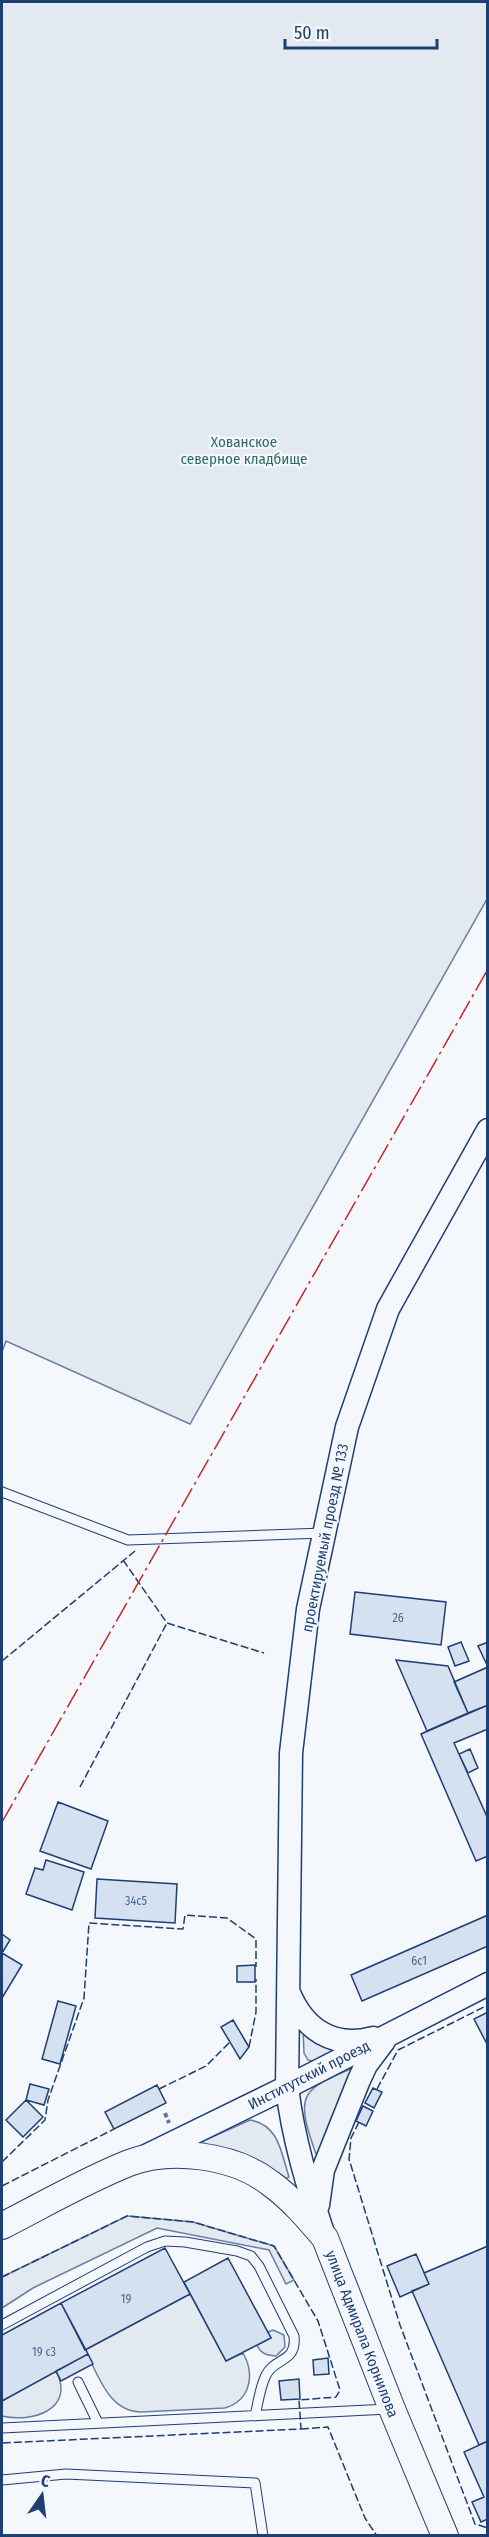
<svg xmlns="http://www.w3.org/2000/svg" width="489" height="2537" font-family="'Fira Sans Condensed',sans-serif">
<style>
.green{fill:#e3e9f0;stroke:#687fa3;stroke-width:1.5}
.building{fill:#d5e0f0;stroke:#1d3f73;stroke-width:1.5}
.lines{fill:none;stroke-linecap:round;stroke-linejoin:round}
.service-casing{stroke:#1d3f73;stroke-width:11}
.tertiary-casing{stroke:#1d3f73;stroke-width:25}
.secondary-casing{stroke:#1d3f73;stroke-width:28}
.path{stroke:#5e769c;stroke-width:4;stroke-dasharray:4.5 3;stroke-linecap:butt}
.service{stroke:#f4f7fb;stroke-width:9}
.tertiary{stroke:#f4f7fb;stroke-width:22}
.secondary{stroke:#f4f7fb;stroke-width:26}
.fence{stroke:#1d3f73;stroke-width:1.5;stroke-dasharray:8 3;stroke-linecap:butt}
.power{stroke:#c62828;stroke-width:1.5;stroke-dasharray:21 4.5 3 4.5;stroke-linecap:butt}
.labels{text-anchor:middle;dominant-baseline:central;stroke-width:4.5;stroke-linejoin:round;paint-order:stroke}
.number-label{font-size:12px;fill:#4b6792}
.park-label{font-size:15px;fill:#2c6c60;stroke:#f4f7fb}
.street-label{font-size:15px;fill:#1d3f73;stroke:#f4f7fb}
</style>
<rect width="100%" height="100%" fill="#f4f7fb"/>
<path class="green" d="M 2,2 L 487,2 L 487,899 L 190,1424 L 6,1341 L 2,1352 Z
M 303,2028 L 340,2050 L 313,2061 L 308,2060 L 304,2053 Z
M 358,2066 L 319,2156 L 316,2154 C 294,2092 301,2090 358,2066 Z
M 250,2120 C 279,2125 281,2152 289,2177 L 284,2179 L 205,2147 L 203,2141 Z
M 127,2216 L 193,2222 L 274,2246 L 294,2280 L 286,2284 L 269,2250 L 157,2228 L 33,2288 L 2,2308 L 2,2277 Z
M 190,2294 L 226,2361 L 243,2353 C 255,2374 251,2400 225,2408 L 140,2412 C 108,2411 98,2374 85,2350 Z
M 273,2330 L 284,2335 L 285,2347 L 276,2356 C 266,2355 261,2354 257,2345 L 271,2338 L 268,2332 Z
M 56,2371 C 76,2410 31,2423 2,2416 L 2,2401 Z"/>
<path class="building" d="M 355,1592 L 446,1602 L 441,1645 L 350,1634 Z
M 461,1642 L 469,1661 L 455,1666 L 448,1647 Z
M 488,1642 L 488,1667 L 478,1646 Z
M 396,1660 L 448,1666 L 468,1713 L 427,1731 Z
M 488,1667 L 488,1705 L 468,1713 L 454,1682 Z
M 488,1705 L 488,1729 L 454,1743 L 488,1819 L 488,1856 L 476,1861 L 421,1734 Z
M 470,1749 L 478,1768 L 468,1773 L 459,1754 Z
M 58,1802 L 108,1821 L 91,1869 L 40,1851 Z
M 46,1860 L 84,1872 L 72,1910 L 26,1894 L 35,1868 L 43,1870 Z
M 97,1879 L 177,1884 L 175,1923 L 95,1918 Z
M 488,1915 L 488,1946 L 362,2001 L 351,1975 Z
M 2,1934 L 10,1940 L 2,1953 L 22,1965 L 2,1998 Z
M 255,1965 L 255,1982 L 237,1982 L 237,1966 Z
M 58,2001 L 76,2006 L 60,2064 L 42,2059 Z
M 488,2012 L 488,2046 L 474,2019 Z
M 233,2020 L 249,2047 L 240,2059 L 221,2027 Z
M 30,2084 L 49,2089 L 44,2105 L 26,2100 Z
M 157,2085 L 166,2103 L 114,2129 L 105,2112 Z
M 373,2088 L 382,2092 L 374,2108 L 365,2103 Z
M 26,2100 L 43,2117 L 23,2137 L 6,2120 Z
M 363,2106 L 373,2111 L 366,2126 L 356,2121 Z
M 488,2246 L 488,2441 L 479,2445 L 412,2291 L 429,2284 L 424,2273 Z
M 165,2248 L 190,2294 L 85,2350 L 61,2303 Z
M 416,2254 L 429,2284 L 400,2297 L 387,2266 Z
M 228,2258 L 271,2338 L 226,2361 L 184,2282 Z
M 61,2303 L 88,2354 L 2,2401 L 2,2335 Z
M 88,2354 L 93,2364 L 61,2381 L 56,2371 Z
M 328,2358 L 329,2374 L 314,2375 L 313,2360 Z
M 299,2379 L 300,2399 L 281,2400 L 279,2381 Z
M 488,2441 L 488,2519 L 481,2522 L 472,2502 L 484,2497 L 464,2452 Z"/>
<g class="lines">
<g class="service-casing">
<path id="service" d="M 2,1492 L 128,1540 L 323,1533
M 2,2325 L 147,2247 L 165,2241 L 185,2242 L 237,2251 L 251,2256 L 259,2266 L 294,2336 C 297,2363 275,2357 266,2375 C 260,2387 258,2403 255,2416
M 78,2382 L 98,2423
M 2,2428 L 389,2409
M 2,2480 L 66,2474 L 255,2483 L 263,2536"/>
</g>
<g class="tertiary-casing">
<path id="tertiary" d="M 289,1993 C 304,2029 333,2049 373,2038
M 146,2156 L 287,2087 L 488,1984
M 318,2205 L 323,2170 L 359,2080 L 366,2065 L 384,2041
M 324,2236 C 308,2187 293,2139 287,2087 L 291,1753 L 308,1609 L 347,1427 L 388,1309 L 488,1130"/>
</g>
<g class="secondary-casing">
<path id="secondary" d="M 2,2226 C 43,2205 86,2180 129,2163 C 171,2147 234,2155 270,2183 C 291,2198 308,2218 325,2238 L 392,2409 L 445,2536"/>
</g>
<path class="path" d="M 165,2113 L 169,2123"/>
<use href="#service" class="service"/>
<use href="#tertiary" class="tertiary"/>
<use href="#secondary" class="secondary"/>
<path class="fence" d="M 123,1560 L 167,1623 L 264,1653
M 2,1661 L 135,1551
M 80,1787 L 167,1623
M 249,2047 L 256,2012 L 256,1979
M 159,2089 L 206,2066 L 230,2042
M 377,2089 L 398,2050 L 488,2005
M 359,2122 L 351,2138 L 349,2159 L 400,2325 L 475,2524 L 488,2528
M 2,2162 L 45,2120 L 48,2100 L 84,1998 L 89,1923 L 183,1929 L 185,1915 L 227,1918 L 256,1939 L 256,1967
M 2,2186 L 114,2129
M 2,2277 L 127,2216 L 193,2222 L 274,2246 L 318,2321 L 340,2390 L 336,2397 L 299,2400 L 301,2429 L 2,2443
M 301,2429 L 328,2427 L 365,2518 L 377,2536"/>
<path class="power" d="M 2,1822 L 488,969"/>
</g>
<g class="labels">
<g class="number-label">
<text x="398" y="1618">26</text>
<text x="136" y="1901">34с5</text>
<text x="419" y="1961">6с1</text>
<text x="126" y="2299">19</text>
<text x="44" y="2352">19 с3</text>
</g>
<g class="park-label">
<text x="244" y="442">Хованское<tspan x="244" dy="17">северное кладбище</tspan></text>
</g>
<g class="street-label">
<text transform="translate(325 1538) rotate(-79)">проектируемый проезд № 133</text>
<text transform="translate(309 2075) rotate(-27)">Институтский проезд</text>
<text transform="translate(362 2334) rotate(69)">улица Адмирала Корнилова</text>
</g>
</g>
<rect width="489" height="2537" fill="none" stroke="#1d3f73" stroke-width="6"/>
<g transform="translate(42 2495) rotate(14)" stroke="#f4f7fb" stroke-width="4.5" paint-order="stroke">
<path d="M0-4.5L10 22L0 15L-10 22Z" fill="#1d3f73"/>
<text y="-9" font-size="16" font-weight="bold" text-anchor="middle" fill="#1d3f73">С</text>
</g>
<path d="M285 39v9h152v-9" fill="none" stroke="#1d3f73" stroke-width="3"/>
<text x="294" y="39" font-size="18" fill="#1d3f73" stroke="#f4f7fb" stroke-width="4.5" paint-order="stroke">50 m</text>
</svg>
